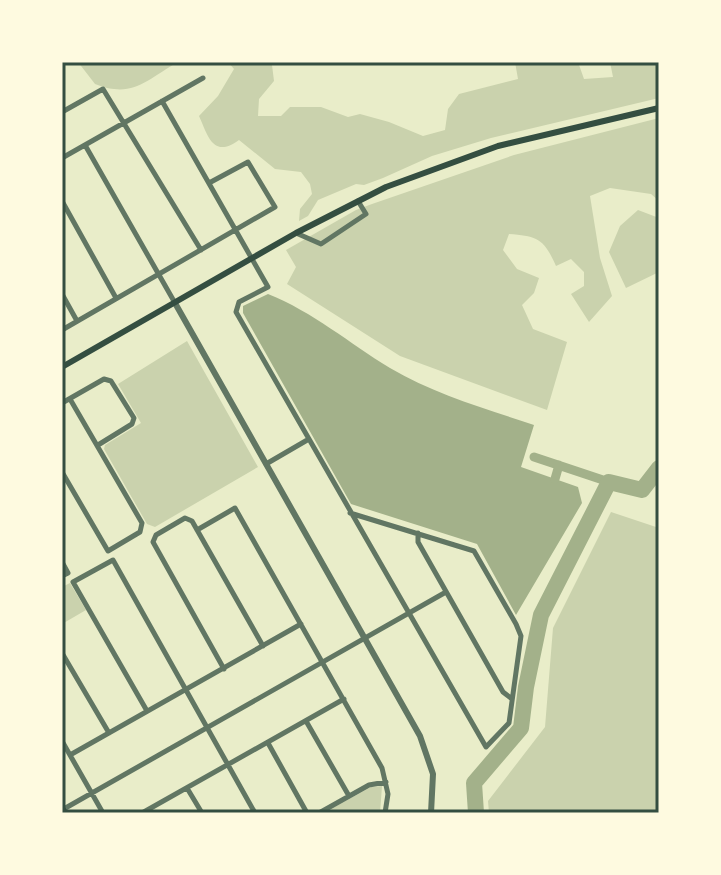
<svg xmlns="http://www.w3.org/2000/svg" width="721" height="875" font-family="'Fira Sans Condensed',sans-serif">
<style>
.green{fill:#cad2ad}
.water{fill:#a3b18a}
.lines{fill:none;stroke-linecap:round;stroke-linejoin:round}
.canal{stroke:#a3b18a;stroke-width:9}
.river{stroke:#a3b18a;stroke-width:16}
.minor{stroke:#617663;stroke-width:5}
.tertiary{stroke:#617663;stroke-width:6}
.secondary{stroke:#344e41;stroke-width:6}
.neatline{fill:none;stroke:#344e41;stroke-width:3}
</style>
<rect width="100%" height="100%" fill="#e9edc9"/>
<path class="green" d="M 78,62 L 178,62 C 146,80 133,99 95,84 Z
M 228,62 L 269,62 L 272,65 L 274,81 L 259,99 L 258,116 L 281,116 L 290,107 L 321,107 L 348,117 L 360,114 L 389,122 L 423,136 L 445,130 L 448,109 L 459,94 L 518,79 L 515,62 L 578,62 L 584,79 L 613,77 L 610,62 L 659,62 L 659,98 L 491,138 L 432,156 L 383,178 L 364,185 L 356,184 L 318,200 L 308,216 L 299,221 L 300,209 L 312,194 L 310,184 L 301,172 L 275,169 L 239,140 C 213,159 208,136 199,116 L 218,96 L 234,69 Z
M 659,118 L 659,201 L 651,194 L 610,188 L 590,196 L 600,258 L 612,296 L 589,322 L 571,294 L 584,286 L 584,272 L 571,259 L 556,266 C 544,239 538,236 509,234 L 503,250 L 517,269 L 539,278 L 534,293 L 522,305 L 533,329 L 567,342 L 547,410 L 400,356 L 287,284 L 296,267 L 286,250 L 356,210 L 372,204 L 514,155 Z
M 638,210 L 659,218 L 659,272 L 626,288 L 609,252 L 620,226 Z
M 187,341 L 258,467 L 155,527 L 147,524 L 104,449 L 105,445 L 141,423 L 118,384 Z
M 611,512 L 659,528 L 659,813 L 489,813 L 488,801 L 545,727 L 553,628 Z
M 70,583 L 86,610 L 62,624 L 62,587 Z
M 382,786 L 380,813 L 324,813 L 371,787 Z"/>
<path class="water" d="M 268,294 C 313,312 349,343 390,368 C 434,394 486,409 534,425 L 521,467 L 578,487 L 582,503 L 516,615 L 477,544 L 351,504 L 243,313 L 243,306 Z"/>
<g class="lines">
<path class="canal" d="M 534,457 L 609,482
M 555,479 L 559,465"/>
<path class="river" d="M 476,813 L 474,783 L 521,728 L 526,687 L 541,615 L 609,482 L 642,490 L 659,468"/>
<path class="minor" d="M 162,101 L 268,287 L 239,302 L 236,312 L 486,747 L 509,723 L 521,636 L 516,624 L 474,551 L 350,513
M 62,112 L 103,89 L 201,250
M 85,145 L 175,303
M 62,158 L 203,78
M 62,201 L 116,298
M 296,233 L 321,244 L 366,214 L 358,201
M 62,294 L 77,321
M 62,330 L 275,207 L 248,162 L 209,183
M 62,403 L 104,379 L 111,381 L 134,418 L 132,424 L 98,445
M 266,464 L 309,439
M 62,472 L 108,551 L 140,532 L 142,523 L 70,399
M 197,530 L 235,508 L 382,768 L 388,794 L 385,813
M 418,533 L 418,542 L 503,692 L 512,699
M 62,562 L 68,573 L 62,576
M 62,653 L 109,733
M 224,669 L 153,542 L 156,535 L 185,518 L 192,521 L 263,646
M 147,711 L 73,582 L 113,560 L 255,813
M 306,721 L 349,796
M 62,741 L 103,813
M 268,743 L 307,813
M 70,755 L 301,624
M 187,788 L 202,813
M 62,810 L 446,592
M 142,813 L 344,699
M 319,813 L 369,785 L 386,782"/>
<path class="tertiary" d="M 175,303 L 420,736 L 433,774 L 431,813"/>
<path class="secondary" d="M 62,367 L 296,233 L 386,187 L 498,146 L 659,108
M 62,808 L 65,813"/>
</g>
<rect width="721" height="875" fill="none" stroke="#fefae0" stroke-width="128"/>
<rect x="64" y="64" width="593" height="747" class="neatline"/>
</svg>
